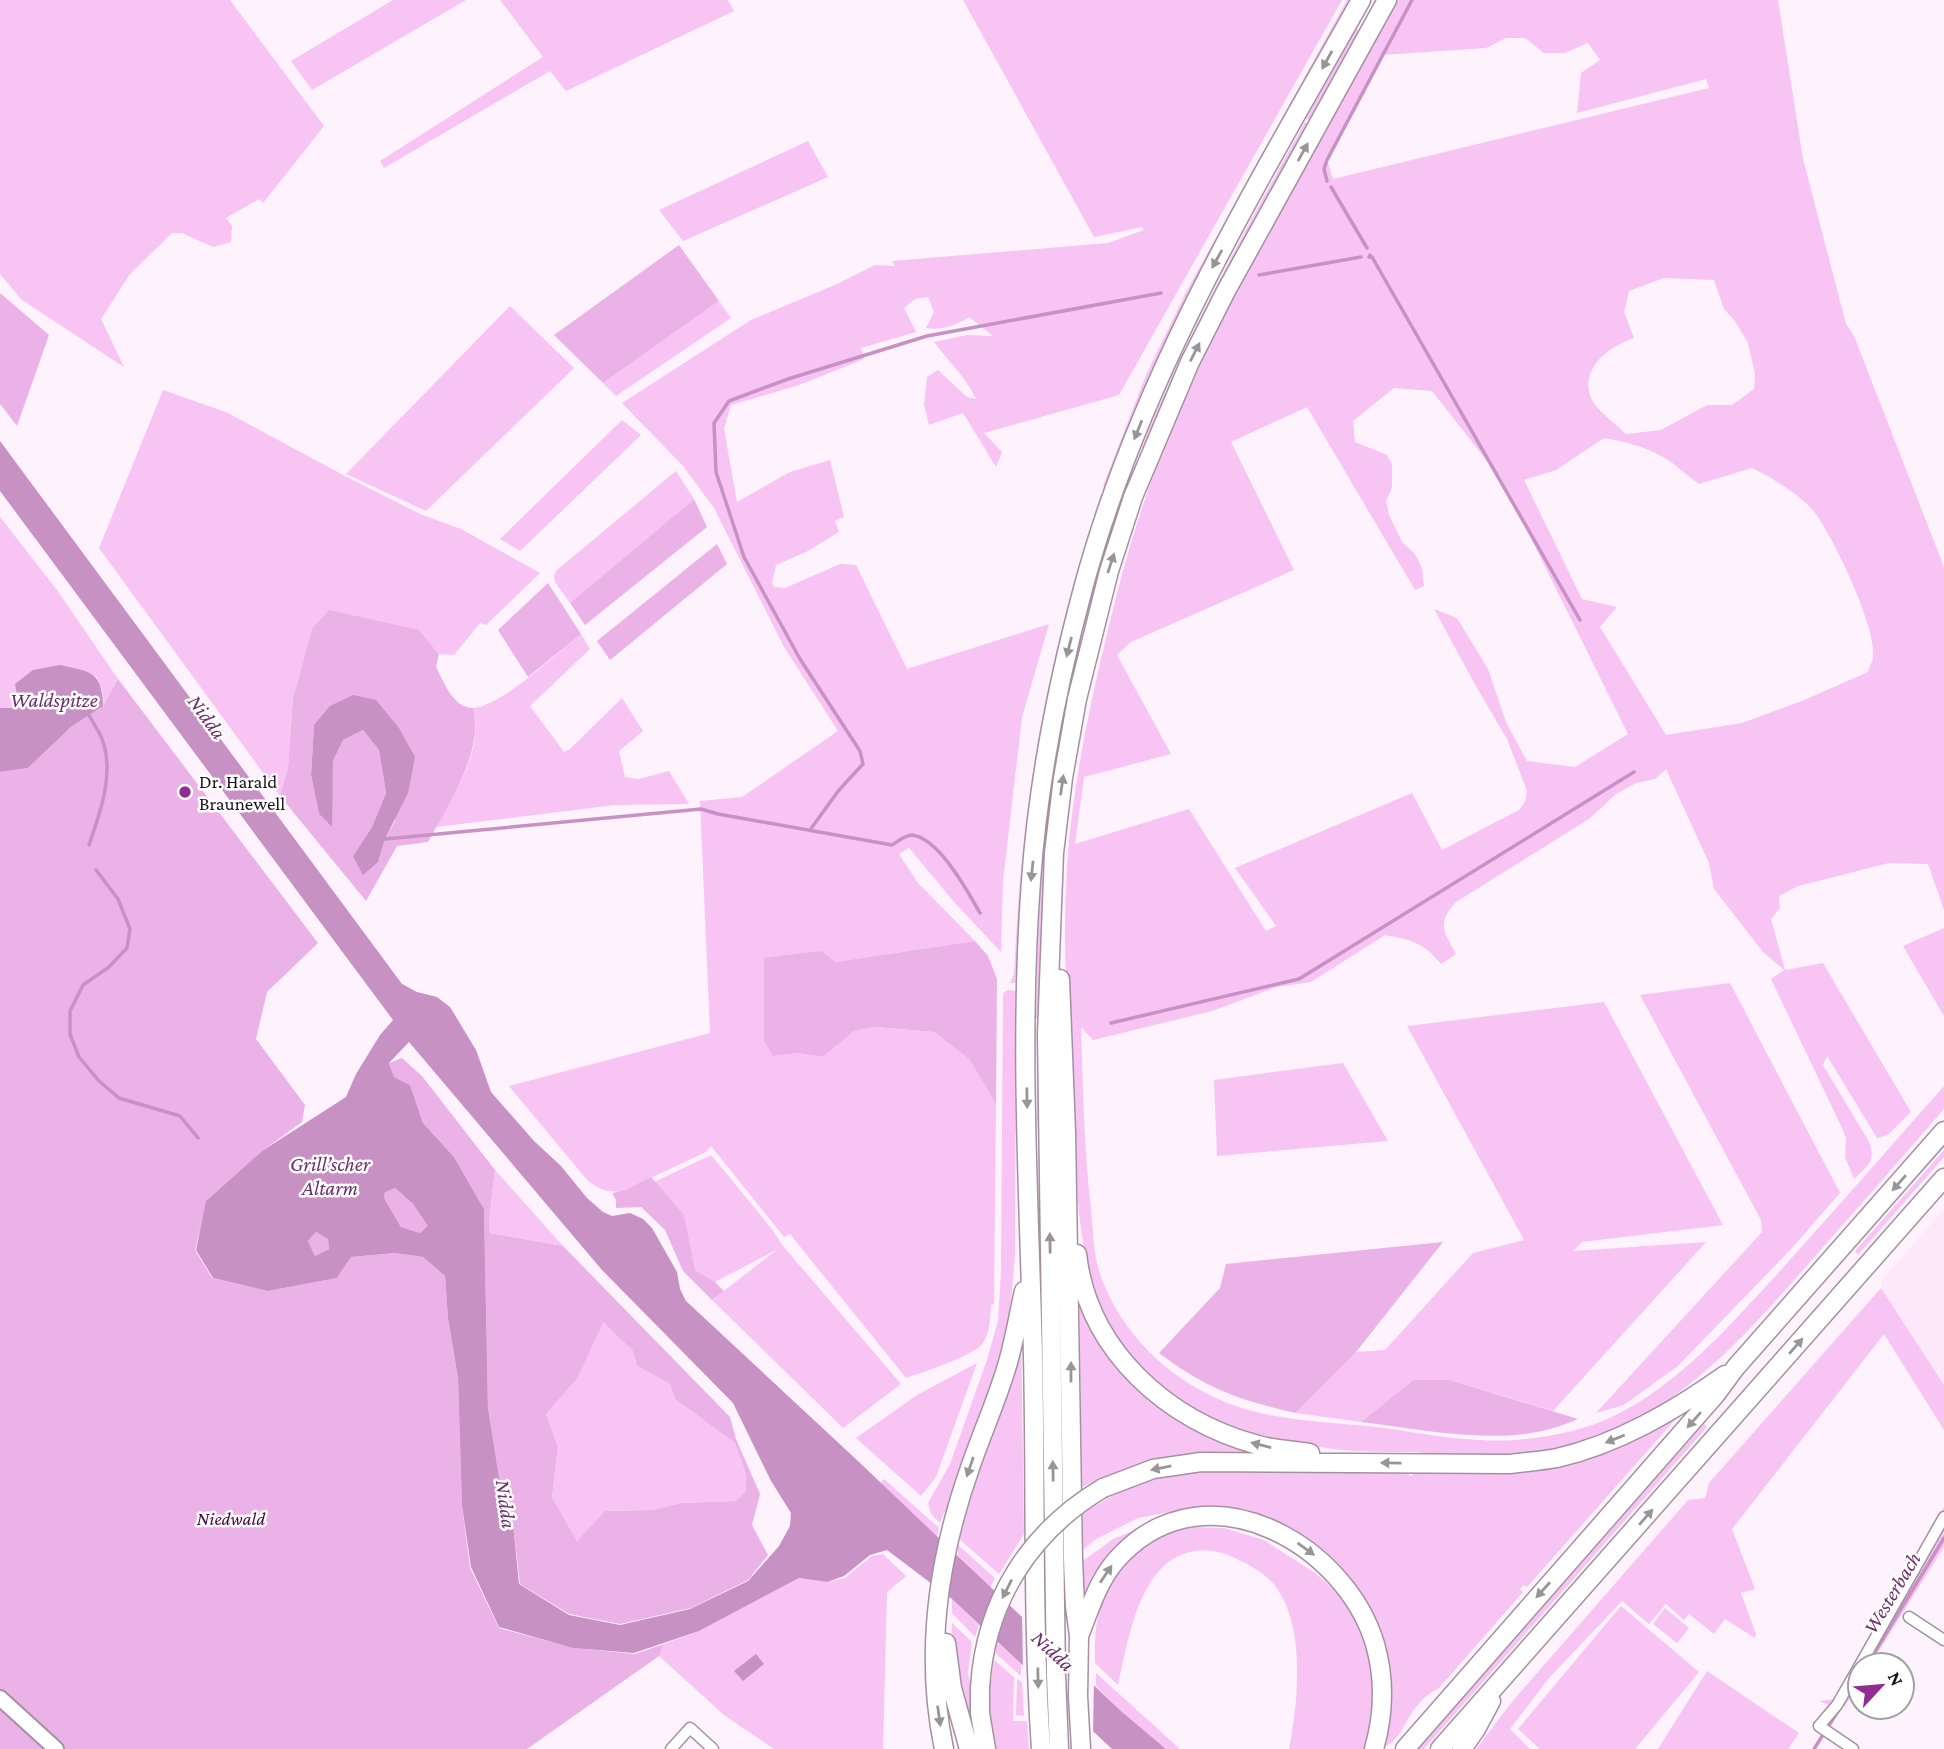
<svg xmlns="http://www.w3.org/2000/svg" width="1944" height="1749" font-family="'Crimson Pro',serif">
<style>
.built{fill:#fce8fa}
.green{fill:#f7c4f4;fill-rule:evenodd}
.forest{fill:#eab2e6;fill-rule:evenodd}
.water{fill:#c791c3;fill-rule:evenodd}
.pier{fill:#fef2fc}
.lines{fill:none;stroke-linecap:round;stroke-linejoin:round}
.stream{stroke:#c791c3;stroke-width:3.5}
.street-casing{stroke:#a391a1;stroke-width:13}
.secondary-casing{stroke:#a391a1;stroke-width:18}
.highway-casing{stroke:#a391a1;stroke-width:21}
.street{stroke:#fff;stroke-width:10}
.secondary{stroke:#fff;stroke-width:14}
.highway{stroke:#fff;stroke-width:18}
.highway-bridge-casing{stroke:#a391a1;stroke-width:21;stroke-linecap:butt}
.highway-bridge{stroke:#fff;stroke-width:18}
.oneway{fill:#989598}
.poi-dot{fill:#932c91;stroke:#fff;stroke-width:2.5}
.labels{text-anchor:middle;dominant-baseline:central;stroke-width:5;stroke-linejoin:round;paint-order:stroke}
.poi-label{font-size:19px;fill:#191319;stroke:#fff;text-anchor:start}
.park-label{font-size:19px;font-style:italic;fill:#480447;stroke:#fff}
.water-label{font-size:21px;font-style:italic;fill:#6e2e6c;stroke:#fff}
</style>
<rect width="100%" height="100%" fill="#fef2fc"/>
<path class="built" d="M 1944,1209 L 1944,1385 L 1881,1288 L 1881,1281 Z"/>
<path class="green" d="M 0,0 L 230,0 L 324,126 L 263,203 L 259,199 L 226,218 L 232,226 L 231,242 L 213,247 L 182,233 L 172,233 L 130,274 L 101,319 L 124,367 L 22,300 L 0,274 Z
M 393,0 L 466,0 L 312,90 L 291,61 Z
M 500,0 L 728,0 L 734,11 L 566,91 L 550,71 L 384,168 L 380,161 L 543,57 Z
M 963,0 L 1342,0 L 1119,395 L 984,433 L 1002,452 L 996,467 L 963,413 L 929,425 L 924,404 L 927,377 L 938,370 L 967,397 L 976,399 C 965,376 949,362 934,342 L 967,335 L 993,336 L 969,317 C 957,325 941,331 926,328 L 934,312 L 928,297 L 915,299 L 904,308 L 916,332 L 861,348 L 864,359 L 799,385 L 731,405 L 724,429 L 737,502 L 790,472 L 830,460 L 844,517 L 835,521 L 839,532 L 808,551 L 776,565 L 772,583 L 774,587 L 785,588 L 840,564 L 856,565 L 907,669 L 1049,624 L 1022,717 L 1003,881 L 1001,952 L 955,903 L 909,848 L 899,854 L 918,883 L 975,941 L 835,962 L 773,1056 L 798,1053 L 823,1057 L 854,1031 L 875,1027 L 934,1032 L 969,1059 L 996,1104 L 994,1304 L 991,1305 C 990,1317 990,1333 983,1343 C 972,1357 923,1372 906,1378 L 790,1234 L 784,1237 L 711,1146 L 706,1152 L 625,1190 C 609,1194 601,1190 588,1181 L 509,1086 L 710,1033 L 700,801 L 742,797 L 838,731 L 784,647 L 714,508 L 683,466 L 622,403 L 751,320 L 837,284 L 875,265 L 895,266 L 892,261 L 1108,243 L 1144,230 L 1142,227 L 1094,237 Z
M 1347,0 L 1349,0 L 1185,300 L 1130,422 L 1106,487 L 1103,486 L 1146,375 L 1186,292 Z
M 1398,0 L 1778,0 L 1803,159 L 1846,324 L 1854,336 L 1944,567 L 1944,910 L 1928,864 L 1889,863 L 1798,886 L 1779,896 L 1780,908 L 1771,919 L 1785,970 L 1823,963 L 1911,1112 L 1888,1135 L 1877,1138 L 1827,1056 L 1823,1065 L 1868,1140 C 1877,1162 1869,1164 1854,1179 L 1845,1157 L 1846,1139 L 1843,1130 L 1771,979 L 1784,970 L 1763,952 L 1714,889 L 1709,863 L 1666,769 L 1655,779 L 1636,783 L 1616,794 L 1589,819 L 1456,902 C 1437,923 1443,931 1456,954 L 1441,964 C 1423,942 1412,940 1385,935 L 1311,982 L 1277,987 L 1212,1011 L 1093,1040 L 1081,1027 C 1083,1088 1084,1149 1091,1209 C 1093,1228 1093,1249 1098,1267 C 1120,1341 1186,1396 1260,1413 C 1300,1422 1343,1423 1383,1428 C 1415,1432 1448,1439 1480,1440 C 1520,1443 1578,1434 1614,1416 C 1681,1383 1730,1325 1780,1271 C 1835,1210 1889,1148 1944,1086 L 1944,1109 C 1904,1155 1864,1201 1824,1246 C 1752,1328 1680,1417 1571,1446 C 1532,1457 1490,1459 1450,1457 C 1438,1456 1426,1452 1414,1452 C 1397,1452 1375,1452 1355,1451 C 1266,1443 1174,1421 1121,1343 C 1076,1278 1078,1197 1074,1121 C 1068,1032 1061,942 1068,853 C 1074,781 1089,709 1106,638 C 1120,579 1136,520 1158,463 C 1221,301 1314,152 1398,0 ZM 1506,38 L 1525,38 L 1544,53 L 1565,53 L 1588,43 L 1600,60 L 1581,73 L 1577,113 L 1706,79 L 1709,88 L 1333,179 L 1327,160 L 1382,55 L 1486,48 ZM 1664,278 L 1714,280 L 1724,309 L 1735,321 L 1748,343 L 1755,374 L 1754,389 L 1732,405 L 1707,405 L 1661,430 L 1626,434 C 1617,425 1595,409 1591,398 C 1579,369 1609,346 1634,338 L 1624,312 L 1629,291 ZM 1394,388 L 1432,391 L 1502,480 L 1628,734 L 1575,767 L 1527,761 L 1506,722 L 1488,669 L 1457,618 L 1434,609 L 1477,688 L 1507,739 L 1527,791 L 1525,802 L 1519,810 L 1442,850 L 1412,793 L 1235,868 L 1276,926 L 1266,931 L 1189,809 L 1075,844 L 1084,777 L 1171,754 L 1117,655 L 1131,642 L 1294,570 L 1231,442 L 1307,407 L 1415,590 L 1424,586 L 1422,568 L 1415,554 L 1402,542 L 1389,515 L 1386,501 L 1392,488 L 1392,464 L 1387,455 L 1355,442 L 1353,421 ZM 1604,438 C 1625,442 1644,446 1663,457 C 1676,464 1687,476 1699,484 L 1752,468 C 1774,479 1792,490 1810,507 C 1830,528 1877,628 1873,656 C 1873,661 1869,667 1868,672 L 1802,701 L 1742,723 L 1666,735 L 1600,627 L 1617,607 L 1582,599 L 1524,480 L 1556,470 Z
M 1356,29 L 1359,30 L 1309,120 L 1306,119 Z
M 1305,122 L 1307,123 L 1213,297 L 1167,391 L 1144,449 L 1142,447 C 1187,334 1246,229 1305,122 Z
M 808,141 L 828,177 L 683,241 L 659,210 Z
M 719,301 L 731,318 L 616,396 L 603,383 Z
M 510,306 L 574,368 L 426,511 L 346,474 Z
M 163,390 L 228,413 L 345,476 L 420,514 L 461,529 L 540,573 L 486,625 L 480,623 L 454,655 L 439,654 L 419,630 L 312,629 L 293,698 L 288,768 L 280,796 L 99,548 Z
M 622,420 L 641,435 L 520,551 L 500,539 Z
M 676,471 L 694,499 L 570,603 L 555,582 L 554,575 L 557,570 Z
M 1101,494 L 1103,495 C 1045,652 1024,818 1016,983 L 1010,983 L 1014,974 C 1017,915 1021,857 1029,799 C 1043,695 1068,593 1101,494 Z
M 0,517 L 57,590 L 118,679 L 103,706 L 102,690 L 96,676 L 20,708 L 0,708 Z
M 1097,579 L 1100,580 L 1044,885 L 1040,1019 L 1036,1019 C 1037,978 1037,936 1040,895 C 1047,788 1069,682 1097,579 Z
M 581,634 L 590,649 L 530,706 L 564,752 L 570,749 L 622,698 L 643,731 L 619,751 L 625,777 L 639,779 L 669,771 L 689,804 L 615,805 L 436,827 C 455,792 485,748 473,708 C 502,706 556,654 581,634 Z
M 1944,928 L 1944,1016 L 1903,946 Z
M 1730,983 L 1840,1193 L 1790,1250 L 1678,1366 L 1624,1405 L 1596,1413 L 1762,1232 L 1761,1220 L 1640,995 Z
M 1008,990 L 1016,991 L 1015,1254 L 1009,1324 L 999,1372 L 947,1513 L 944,1512 L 940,1523 L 931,1514 L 928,1503 L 950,1464 L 987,1360 L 998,1321 L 1001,1272 L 1003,996 L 1004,992 Z
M 1604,1002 L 1723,1225 L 1582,1242 L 1573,1251 L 1706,1242 L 1553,1411 L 1450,1380 L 1413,1380 L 1361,1422 L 1296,1413 L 1356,1352 L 1385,1350 L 1473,1253 L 1524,1240 L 1407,1026 Z
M 1037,1027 L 1040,1028 L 1041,1132 L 1038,1132 L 1037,1119 Z
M 1343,1063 L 1388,1141 L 1217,1156 L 1214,1080 Z
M 1944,1150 L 1944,1157 L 1858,1255 L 1855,1251 Z
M 711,1155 L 772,1229 L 783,1246 L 901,1384 L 843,1428 L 712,1300 L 778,1249 L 715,1282 L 695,1270 L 654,1182 Z
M 495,1170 L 563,1246 L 490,1233 L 489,1220 Z
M 1079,1287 L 1138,1385 L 1273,1453 L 1109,1479 L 1107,1476 L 1082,1487 Z
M 1881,1288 L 1944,1385 L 1944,1430 L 1884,1334 L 1732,1529 L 1755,1589 L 1741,1593 L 1756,1634 L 1755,1638 L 1725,1619 L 1714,1634 L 1689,1614 L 1684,1620 L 1666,1604 L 1649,1624 L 1622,1601 L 1549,1678 L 1510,1729 L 1530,1749 L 1476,1749 L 1511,1703 L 1688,1500 L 1705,1498 L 1709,1483 Z
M 1042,1301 L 1047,1514 L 1043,1517 Z
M 602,1321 L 633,1351 L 637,1366 L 670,1384 L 675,1399 L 735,1443 L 746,1474 L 746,1491 L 736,1501 L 681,1503 L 652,1510 L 605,1511 L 577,1541 L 552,1497 L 558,1447 L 546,1414 L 577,1379 Z
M 1021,1327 L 1024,1534 L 999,1574 L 959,1539 Z
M 977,1363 L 936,1477 L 921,1496 L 856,1438 L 917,1395 Z
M 1681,1413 L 1527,1587 L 1524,1585 L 1520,1589 L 1523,1592 L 1439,1688 C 1430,1693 1423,1698 1417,1706 C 1405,1719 1400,1744 1380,1748 L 1388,1696 L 1330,1562 L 1213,1512 L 1169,1512 L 1138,1518 L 1096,1539 L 1083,1550 L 1083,1513 L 1117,1493 L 1117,1490 L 1145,1479 L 1197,1469 L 1409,1472 L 1409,1475 L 1412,1476 L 1413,1472 L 1514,1471 L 1596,1454 L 1634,1440 Z
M 1704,1424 L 1707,1427 L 1424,1749 L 1418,1749 Z
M 884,1479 L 939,1528 L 937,1536 L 881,1483 Z
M 1944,1507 L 1944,1547 L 1870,1665 L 1860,1665 L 1860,1682 L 1845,1706 L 1829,1705 L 1819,1701 L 1836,1699 Z
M 1155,1522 L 1084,1606 L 1083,1561 L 1113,1539 Z
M 1193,1527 L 1224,1528 L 1264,1540 L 1315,1573 L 1349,1602 L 1369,1648 L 1377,1688 L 1373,1718 L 1364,1749 L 1289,1749 C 1298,1702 1306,1629 1276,1587 C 1265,1572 1244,1562 1228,1555 C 1205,1546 1181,1550 1164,1566 C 1135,1592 1126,1649 1118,1685 L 1095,1663 C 1094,1618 1099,1593 1131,1559 C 1140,1550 1150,1540 1162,1536 C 1172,1532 1183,1530 1193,1527 Z
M 958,1545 L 995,1578 L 990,1588 L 958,1555 Z
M 883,1554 L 906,1576 L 887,1592 L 883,1749 L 774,1749 L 724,1715 L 659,1656 L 664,1644 L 699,1631 L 799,1578 L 826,1582 L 845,1578 L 872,1556 Z
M 952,1599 L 979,1625 L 975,1637 L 952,1613 Z
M 1621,1606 L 1699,1672 L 1635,1749 L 1540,1749 L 1518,1729 Z
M 1665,1608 L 1689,1628 L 1677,1643 L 1653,1624 Z
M 952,1623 L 972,1642 L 968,1674 L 971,1685 L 974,1685 L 980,1749 L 972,1749 L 951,1649 Z
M 997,1642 L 1021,1664 L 1021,1676 L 995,1653 Z
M 994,1660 L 1014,1677 L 1013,1721 L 1027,1721 L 1029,1749 L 994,1749 L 987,1689 L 990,1688 Z
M 1707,1671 L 1799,1733 L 1788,1749 L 1658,1749 Z
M 1096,1673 L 1180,1749 L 1166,1749 L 1122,1712 L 1096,1686 Z
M 1017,1679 L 1022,1682 L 1024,1716 L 1016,1715 Z"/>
<path class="forest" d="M 679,245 L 719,301 L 603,383 L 554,335 Z
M 0,293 L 49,335 L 17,426 L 0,404 Z
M 694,499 L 707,527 L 585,625 L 570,603 Z
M 717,544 L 727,564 L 610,660 L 597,641 Z
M 548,583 L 581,634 L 528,677 L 498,630 Z
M 329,610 L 419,630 L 439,654 L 436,667 C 444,682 453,708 473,708 C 485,750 448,805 428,842 L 397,846 L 366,901 L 280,796 L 288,768 L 293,698 L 312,629 ZM 314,725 L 399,728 L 395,821 L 385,839 L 378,862 L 353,856 L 372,827 L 386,793 L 379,750 L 363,730 L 343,740 L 333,761 L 331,826 L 319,814 L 311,775 Z
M 118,679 L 318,943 L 267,992 L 256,1039 L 305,1105 L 302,1122 L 262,1151 L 207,1200 L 195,1250 L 212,1278 L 268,1291 L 337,1278 L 351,1257 L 396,1253 L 423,1257 L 445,1276 L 448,1318 L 458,1378 L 462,1507 L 470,1568 L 499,1628 L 574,1648 L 635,1654 L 664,1644 L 659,1656 L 527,1749 L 0,1749 L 0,772 L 28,768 L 71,727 L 103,706 Z
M 975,941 L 988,956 L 997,979 L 996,1104 L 969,1059 L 934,1032 L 875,1027 L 854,1031 L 823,1057 L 798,1053 L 773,1056 L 764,1041 L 764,958 L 821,951 L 835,962 Z
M 402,1058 L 422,1076 L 495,1170 L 489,1220 L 490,1233 L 563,1246 L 730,1417 L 736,1439 L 760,1494 L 752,1525 L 768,1555 L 748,1580 L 691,1608 L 620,1624 L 569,1614 L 520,1584 L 513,1525 L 499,1477 L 488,1408 L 484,1209 L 454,1157 L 423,1123 L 410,1085 L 394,1077 L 389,1063 ZM 603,1322 L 633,1351 L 637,1366 L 670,1384 L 675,1399 L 735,1443 L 746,1474 L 746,1491 L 736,1501 L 681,1503 L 652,1510 L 605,1511 L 577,1541 L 552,1497 L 558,1447 L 546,1414 L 577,1379 Z
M 651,1177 L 684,1215 L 695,1270 L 715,1282 L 724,1291 L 712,1300 L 683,1271 L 665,1230 L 641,1207 L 616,1208 L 616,1200 L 612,1193 L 625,1190 Z
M 395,1188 L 413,1204 L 429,1227 L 420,1233 L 401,1227 L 384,1198 L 385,1191 Z
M 316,1232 L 328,1239 L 329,1249 L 315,1256 L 308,1241 Z
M 1443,1242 L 1356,1352 L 1296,1413 C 1239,1400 1207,1389 1159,1353 L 1220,1288 L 1226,1264 Z
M 1413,1380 L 1450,1380 L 1578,1419 C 1511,1450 1431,1430 1361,1422 Z"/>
<path class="water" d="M 0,441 L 402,984 L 417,992 L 437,997 L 450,1007 L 476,1050 L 491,1092 L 534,1141 L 561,1166 L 587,1198 L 603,1212 L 612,1216 L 630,1213 L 643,1219 L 652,1228 L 677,1272 L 680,1289 L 686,1301 L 859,1462 L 1122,1712 L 1166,1749 L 1112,1749 L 952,1599 L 887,1550 L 870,1555 L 844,1576 L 827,1582 L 799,1578 L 699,1631 L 634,1653 L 573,1648 L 499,1627 L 471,1567 L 462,1506 L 458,1378 L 448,1318 L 445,1276 L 423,1257 L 395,1253 L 351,1257 L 337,1278 L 268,1291 L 213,1278 L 196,1250 L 206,1201 L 262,1151 L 346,1097 L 356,1074 L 380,1035 L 393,1020 L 0,491 ZM 409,1042 L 602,1270 L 733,1403 L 771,1481 L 791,1513 L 790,1526 L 779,1546 L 748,1581 L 690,1609 L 620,1625 L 569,1615 L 519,1584 L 513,1524 L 499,1477 L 488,1408 L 484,1209 L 454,1157 L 423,1123 L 410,1085 L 394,1077 L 389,1063 ZM 395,1188 L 413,1204 L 428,1226 L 420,1233 L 401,1227 L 384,1198 L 385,1192 ZM 316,1232 L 328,1239 L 329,1249 L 315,1256 L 308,1241 Z
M 60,665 C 91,672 102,671 103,706 L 71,727 L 28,768 L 0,772 L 0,708 L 20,708 L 15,684 L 33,670 Z
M 353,695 L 376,700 L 399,728 L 415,757 L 408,793 L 385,839 L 378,862 L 363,875 L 353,856 L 372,827 L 386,793 L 379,750 L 363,730 L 343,740 L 333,761 L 332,827 L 319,814 L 311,775 L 314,725 L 330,706 Z
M 756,1654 L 764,1664 L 743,1681 L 734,1671 Z"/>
<path class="pier" d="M 1022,1612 L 1094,1679 L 1093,1737 L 1023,1671 Z"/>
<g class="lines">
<path class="stream" d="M 1327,181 L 1324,169 L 1327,160 L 1412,0
M 1331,187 L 1367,248
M 1370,255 L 1369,257 L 1372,257 L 1580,620
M 1259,275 L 1361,257
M 89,715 C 93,723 99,731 102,739 C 115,773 100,813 89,845
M 810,830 L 839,790 L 863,764 L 860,751 L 800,659 L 744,557 L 716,472 L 714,423 L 729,401 L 788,379 L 927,336 L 1161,293
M 385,839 L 701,809 L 718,814 L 892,845 C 897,842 905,835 912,835 C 939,838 968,892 980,913
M 96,870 L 118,899 L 130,929 L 127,948 L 109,967 L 83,985 L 70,1011 L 70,1034 L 79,1057 L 99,1081 L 119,1098 L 180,1116 L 198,1138
M 1111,1023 L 1299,979 L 1634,772
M 1867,1665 L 1944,1538
M 1844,1701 L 1860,1676
M 1814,1749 L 1840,1708"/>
<g class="street-casing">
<path id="street" d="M 1909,1617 L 1944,1640
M 1860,1665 L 1944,1517
M 671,1749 L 690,1728 L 713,1749
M 1853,1749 L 1819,1726 L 1837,1705 L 1860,1665"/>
</g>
<g class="secondary-casing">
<path id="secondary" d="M 0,1698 L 56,1749"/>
</g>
<g class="highway-casing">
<path id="highway" d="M 1060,979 L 1066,1132 L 1073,1560 L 1075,1606 L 1079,1636 L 1078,1696 L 1081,1749
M 1077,1254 C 1088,1351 1168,1421 1258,1445 C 1275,1450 1293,1450 1310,1453
M 1103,1488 L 1153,1469 L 1201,1462 L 1509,1464 C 1525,1462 1541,1461 1557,1458 C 1618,1444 1674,1411 1725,1375
M 1079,1636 C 1091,1606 1099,1576 1123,1553 C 1209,1467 1345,1544 1375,1644 C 1385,1679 1384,1714 1374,1749
M 946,1643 L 952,1688 L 969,1749
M 980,1688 L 980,1713 L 986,1749
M 944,1749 C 924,1654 939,1555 971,1465 C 982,1433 996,1402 1006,1369 C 1014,1344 1018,1317 1024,1291
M 1041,1749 C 1032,1619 1036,1487 1033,1356 C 1029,1198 1019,1039 1031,881 C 1038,782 1058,681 1084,585 C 1141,375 1255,188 1361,0
M 1059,1749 L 1056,1675 L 1047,1034 L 1054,853 L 1063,778 L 1077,699 L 1109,571 L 1133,497 L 1190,362 L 1226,291 L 1387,0
M 1405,1749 L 1716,1394 L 1736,1367 L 1944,1131
M 1440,1749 L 1944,1178
M 1462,1749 L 1476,1729 L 1491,1701"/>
</g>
<use href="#street" class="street"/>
<use href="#secondary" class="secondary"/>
<use href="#highway" class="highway"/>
<g class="highway-bridge-casing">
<path id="highway-bridge" d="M 980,1688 C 985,1602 1029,1532 1103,1488"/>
</g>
<use href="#highway-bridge" class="highway-bridge"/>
</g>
<defs><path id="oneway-solid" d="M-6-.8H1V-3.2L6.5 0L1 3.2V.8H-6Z" transform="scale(1.75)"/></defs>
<g class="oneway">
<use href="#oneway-solid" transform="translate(1327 60) rotate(119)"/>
<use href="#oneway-solid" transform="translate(1303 152) rotate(-61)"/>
<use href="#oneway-solid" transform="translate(1217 259) rotate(119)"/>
<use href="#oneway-solid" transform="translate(1195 352) rotate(-63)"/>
<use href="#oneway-solid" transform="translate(1138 430) rotate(112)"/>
<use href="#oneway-solid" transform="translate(1111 563) rotate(-72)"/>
<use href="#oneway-solid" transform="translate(1069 647) rotate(104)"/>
<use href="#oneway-solid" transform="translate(1062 785) rotate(-82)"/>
<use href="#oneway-solid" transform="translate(1032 871) rotate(96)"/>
<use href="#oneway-solid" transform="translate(1027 1098) rotate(89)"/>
<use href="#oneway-solid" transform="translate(1899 1183) rotate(131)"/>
<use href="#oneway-solid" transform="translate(1050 1243) rotate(-91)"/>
<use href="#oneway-solid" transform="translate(1796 1346) rotate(-49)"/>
<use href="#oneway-solid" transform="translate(1071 1372) rotate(-90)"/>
<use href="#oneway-solid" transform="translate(1694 1420) rotate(131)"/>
<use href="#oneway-solid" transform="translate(1615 1439) rotate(158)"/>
<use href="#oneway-solid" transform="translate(1261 1445) rotate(-166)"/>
<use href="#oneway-solid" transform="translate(1391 1463) rotate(-179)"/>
<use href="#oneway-solid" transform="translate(970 1467) rotate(109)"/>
<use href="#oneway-solid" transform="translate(1161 1468) rotate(169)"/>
<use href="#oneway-solid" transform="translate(1053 1471) rotate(-91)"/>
<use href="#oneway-solid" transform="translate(1646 1517) rotate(-49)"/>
<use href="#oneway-solid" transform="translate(1306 1549) rotate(36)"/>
<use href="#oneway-solid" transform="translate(1106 1574) rotate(-56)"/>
<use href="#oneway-solid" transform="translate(1007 1589) rotate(117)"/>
<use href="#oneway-solid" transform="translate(1543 1590) rotate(132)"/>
<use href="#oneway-solid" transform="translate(1038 1678) rotate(89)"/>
<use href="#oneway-solid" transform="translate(939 1716) rotate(82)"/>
</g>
<circle class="poi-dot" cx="185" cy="792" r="7"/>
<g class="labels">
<g class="poi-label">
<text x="199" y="781">Dr. Harald<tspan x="199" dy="22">Braunewell</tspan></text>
</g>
<g class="park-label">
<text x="231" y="1518">Niedwald</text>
</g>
<g class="water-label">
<text x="54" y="700">Waldspitze</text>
<text transform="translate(207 717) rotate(54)">Nidda</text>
<text x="330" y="1164">Grill’scher<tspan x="330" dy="24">Altarm</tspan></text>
<text transform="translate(506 1504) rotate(82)">Nidda</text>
<text transform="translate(1892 1593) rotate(-59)">Westerbach</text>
<text transform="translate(1053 1651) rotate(43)">Nidda</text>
</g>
</g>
<g transform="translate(1881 1686) rotate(64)"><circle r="33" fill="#ffffff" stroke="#a3a1a3" stroke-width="2"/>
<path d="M0-5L12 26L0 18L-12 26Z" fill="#932c91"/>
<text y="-10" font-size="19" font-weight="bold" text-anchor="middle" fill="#191319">N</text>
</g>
</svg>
